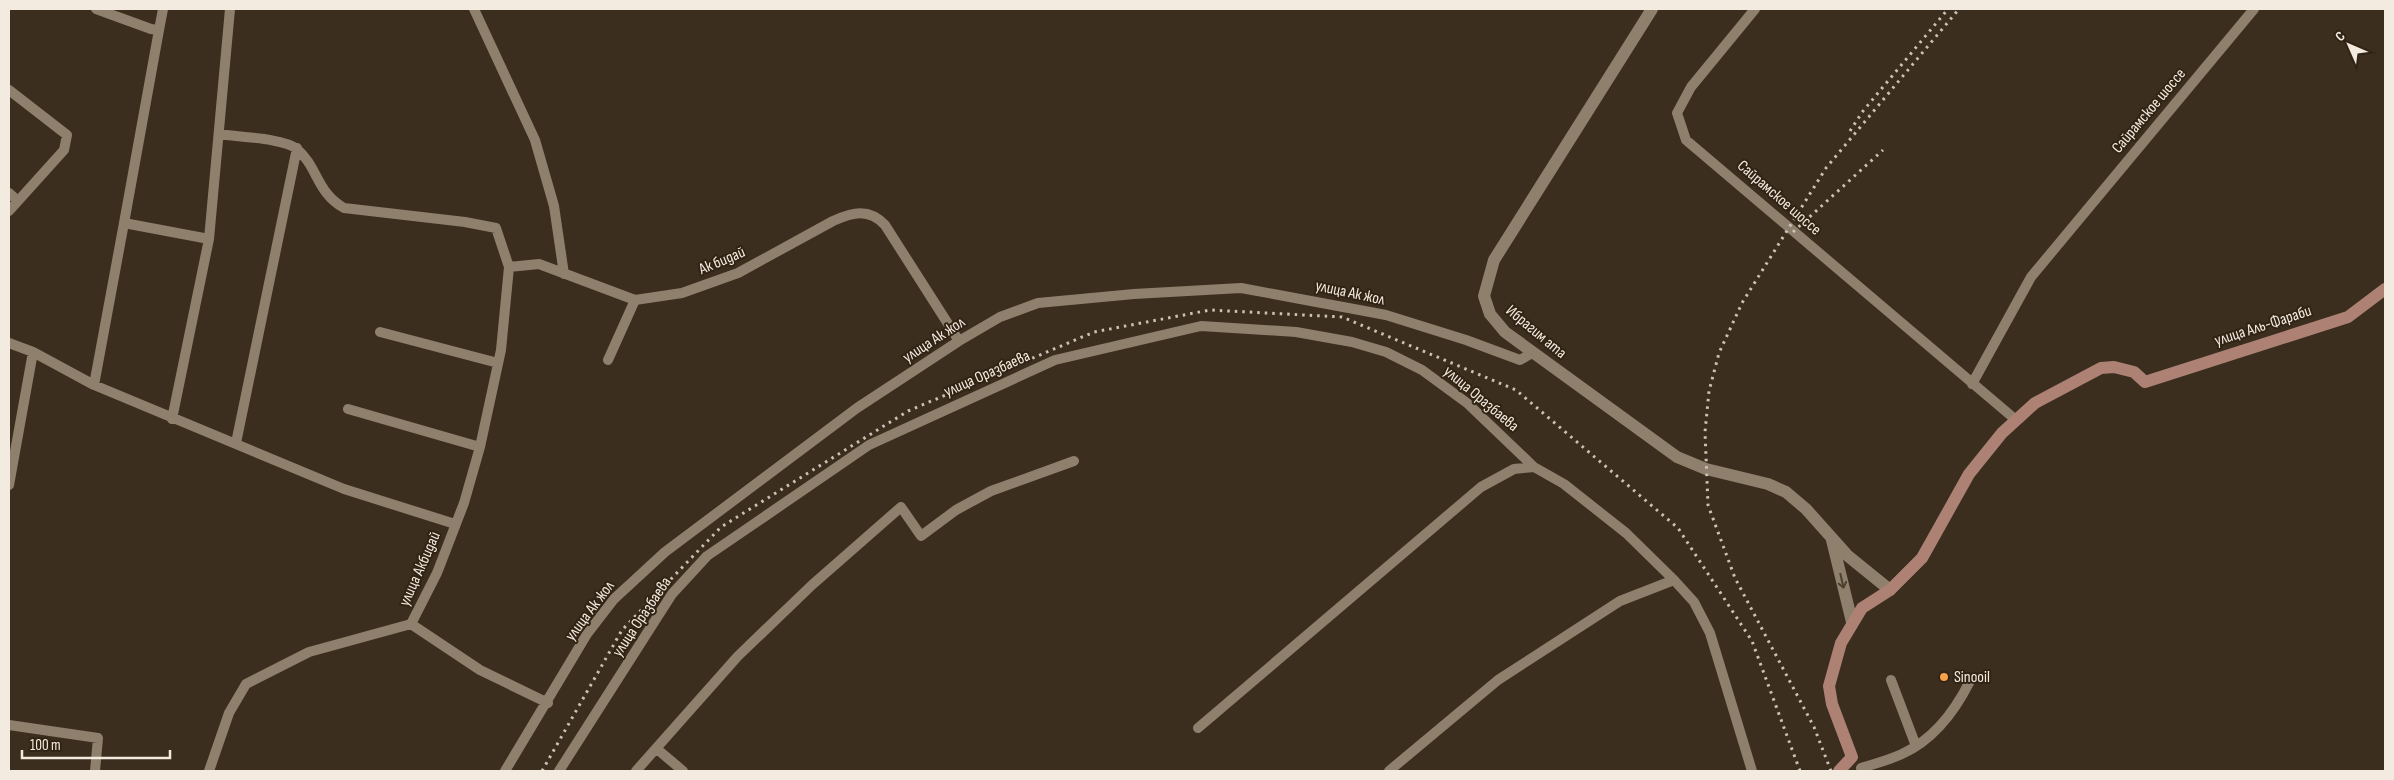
<svg xmlns="http://www.w3.org/2000/svg" width="2394" height="780" font-family="'Sofia Sans Condensed',sans-serif">
<style>
.lines{fill:none;stroke-linecap:round;stroke-linejoin:round}
.minor{stroke:#8f806e;stroke-width:10}
.tertiary{stroke:#8f806e;stroke-width:12}
.secondary{stroke:#ad8274;stroke-width:12}
.rail{stroke:#cbc2b6;stroke-width:3;stroke-dasharray:2.5 5;stroke-linecap:butt}
.oneway{stroke:#4d402f}
.poi-dot{fill:#f7a149;stroke:#312414;stroke-width:2}
.labels{text-anchor:middle;dominant-baseline:central;stroke-width:4;stroke-linejoin:round;paint-order:stroke}
.street-label{font-size:16px;fill:#f3eae0;stroke:#312414}
.poi-label{font-size:16px;fill:#f3eae0;stroke:#312414;text-anchor:start}
</style>
<rect width="100%" height="100%" fill="#3b2e1e"/>
<g class="lines">
<path class="minor" d="M 96,9 L 151,29 L 159,30 L 124,223 L 209,239
M 474,9 L 535,140 L 554,206 L 564,274
M 1755,9 L 1691,87 L 1677,113 L 1686,140 L 2016,420
M 159,30 L 163,9
M 9,90 L 67,135 L 64,150 L 9,211
M 219,134 C 237,137 284,138 297,149 C 318,167 316,192 344,208 L 465,222 L 496,228 L 509,267
M 9,193 L 18,201
M 380,332 L 498,363
M 9,343 L 33,352 L 94,385 L 344,489 L 455,524
M 608,360 L 635,300
M 1972,384 L 2031,277 L 2254,9
M 94,385 L 124,223
M 348,409 L 480,447
M 172,419 L 209,239 L 230,9
M 236,443 L 297,148
M 9,485 L 33,352
M 411,624 L 480,670 L 548,703
M 1891,680 L 1916,746
M 9,725 L 98,738 L 95,771
M 1198,728 L 1481,487 L 1514,469 L 1534,467 L 1564,484 L 1626,533 L 1674,580 L 1694,602 L 1710,633 L 1752,771
M 657,749 L 683,771
M 1861,768 C 1874,764 1889,760 1902,754 C 1933,740 1955,711 1970,681
M 209,771 L 229,713 L 246,684 L 309,652 L 411,624 L 437,573 L 464,503 L 480,447 L 501,350 L 509,267 L 539,264 L 635,300 L 682,293 L 738,273 L 833,221 C 853,212 869,208 885,225 L 959,341
M 505,771 L 587,634 L 614,599 L 665,552 L 857,408 L 959,341 L 1000,317 L 1038,303 L 1134,294 L 1241,288 L 1386,315 L 1466,340 L 1520,360 L 1532,353
M 559,771 L 672,594 L 707,556 L 869,445 L 1055,360 L 1201,326 L 1296,332 L 1352,342 L 1386,352 L 1422,370 L 1467,403 L 1534,467
M 636,771 L 738,656 L 812,585 L 901,507 L 921,536 L 956,510 L 991,491 L 1074,461
M 1389,771 L 1498,680 L 1620,601 L 1674,580"/>
<path class="tertiary" d="M 1652,9 L 1494,260 L 1484,296 L 1490,314 L 1505,332 L 1677,457 L 1706,469 L 1768,484 L 1786,492 L 1806,509 L 1848,556 L 1890,590
M 1832,540 L 1852,622"/>
<path class="secondary" d="M 1839,771 L 1852,757 L 1832,704 L 1829,686 L 1841,643 L 1862,608 L 1890,590 L 1922,558 L 1969,474 L 2002,433 L 2035,403 L 2101,368 L 2114,367 L 2134,372 L 2145,382 L 2348,317 L 2385,289"/>
<path class="rail" d="M 1850,131 L 1863,111 L 1948,9
M 1793,232 L 1883,150
M 542,771 L 622,630 L 721,527 L 908,411 L 1094,332 L 1210,310 L 1342,317 L 1516,390 L 1678,528 L 1752,641 L 1800,771
M 1831,771 L 1814,727 L 1735,578 L 1708,505 L 1705,432 L 1709,391 L 1719,353 L 1742,303 L 1826,168 L 1959,9"/>
</g>
<defs><path id="oneway-shaft" d="M-6 0H5M1.5-3L5.5 0L1.5 3" fill="none" stroke-width="1.6" stroke-linecap="round" stroke-linejoin="round" transform="scale(1.25)"/></defs>
<use class="oneway" href="#oneway-shaft" transform="translate(1842 581) rotate(77)"/>
<circle class="poi-dot" cx="1944" cy="677" r="5"/>
<g class="labels">
<g class="street-label">
<text transform="translate(2149 111) rotate(-50)">Сайрамское шоссе</text>
<text transform="translate(1779 198) rotate(41)">Сайрамское шоссе</text>
<text transform="translate(722 261) rotate(-23)">Ак бидай</text>
<text transform="translate(1350 293) rotate(12)">улица Ак жол</text>
<text transform="translate(2263 326) rotate(-18)">улица Аль-Фараби</text>
<text transform="translate(1536 332) rotate(40)">Ибрагим ата</text>
<text transform="translate(934 340) rotate(-33)">улица Ак жол</text>
<text transform="translate(987 374) rotate(-24)">улица Оразбаева</text>
<text transform="translate(1481 399) rotate(40)">улица Оразбаева</text>
<text transform="translate(420 569) rotate(-66)">улица Акбидай</text>
<text transform="translate(590 611) rotate(-53)">улица Ак жол</text>
<text transform="translate(642 617) rotate(-56)">улица Оразбаева</text>
</g>
<g class="poi-label">
<text x="1954" y="677">Sinooil</text>
</g>
</g>
<rect width="2394" height="780" fill="none" stroke="#f3eae0" stroke-width="20"/>
<g transform="translate(2349 45) rotate(315)" stroke="#312414" stroke-width="4" paint-order="stroke">
<path d="M0-4L9 19L0 12L-9 19Z" fill="#f3eae0"/>
<text y="-8" font-size="14" font-weight="bold" text-anchor="middle" fill="#f3eae0">С</text>
</g>
<path d="M22 750v8h148v-8" fill="none" stroke="#f3eae0" stroke-width="2.5"/>
<text x="30" y="750" font-size="15" fill="#f3eae0" stroke="#312414" stroke-width="4" paint-order="stroke">100 m</text>
</svg>
